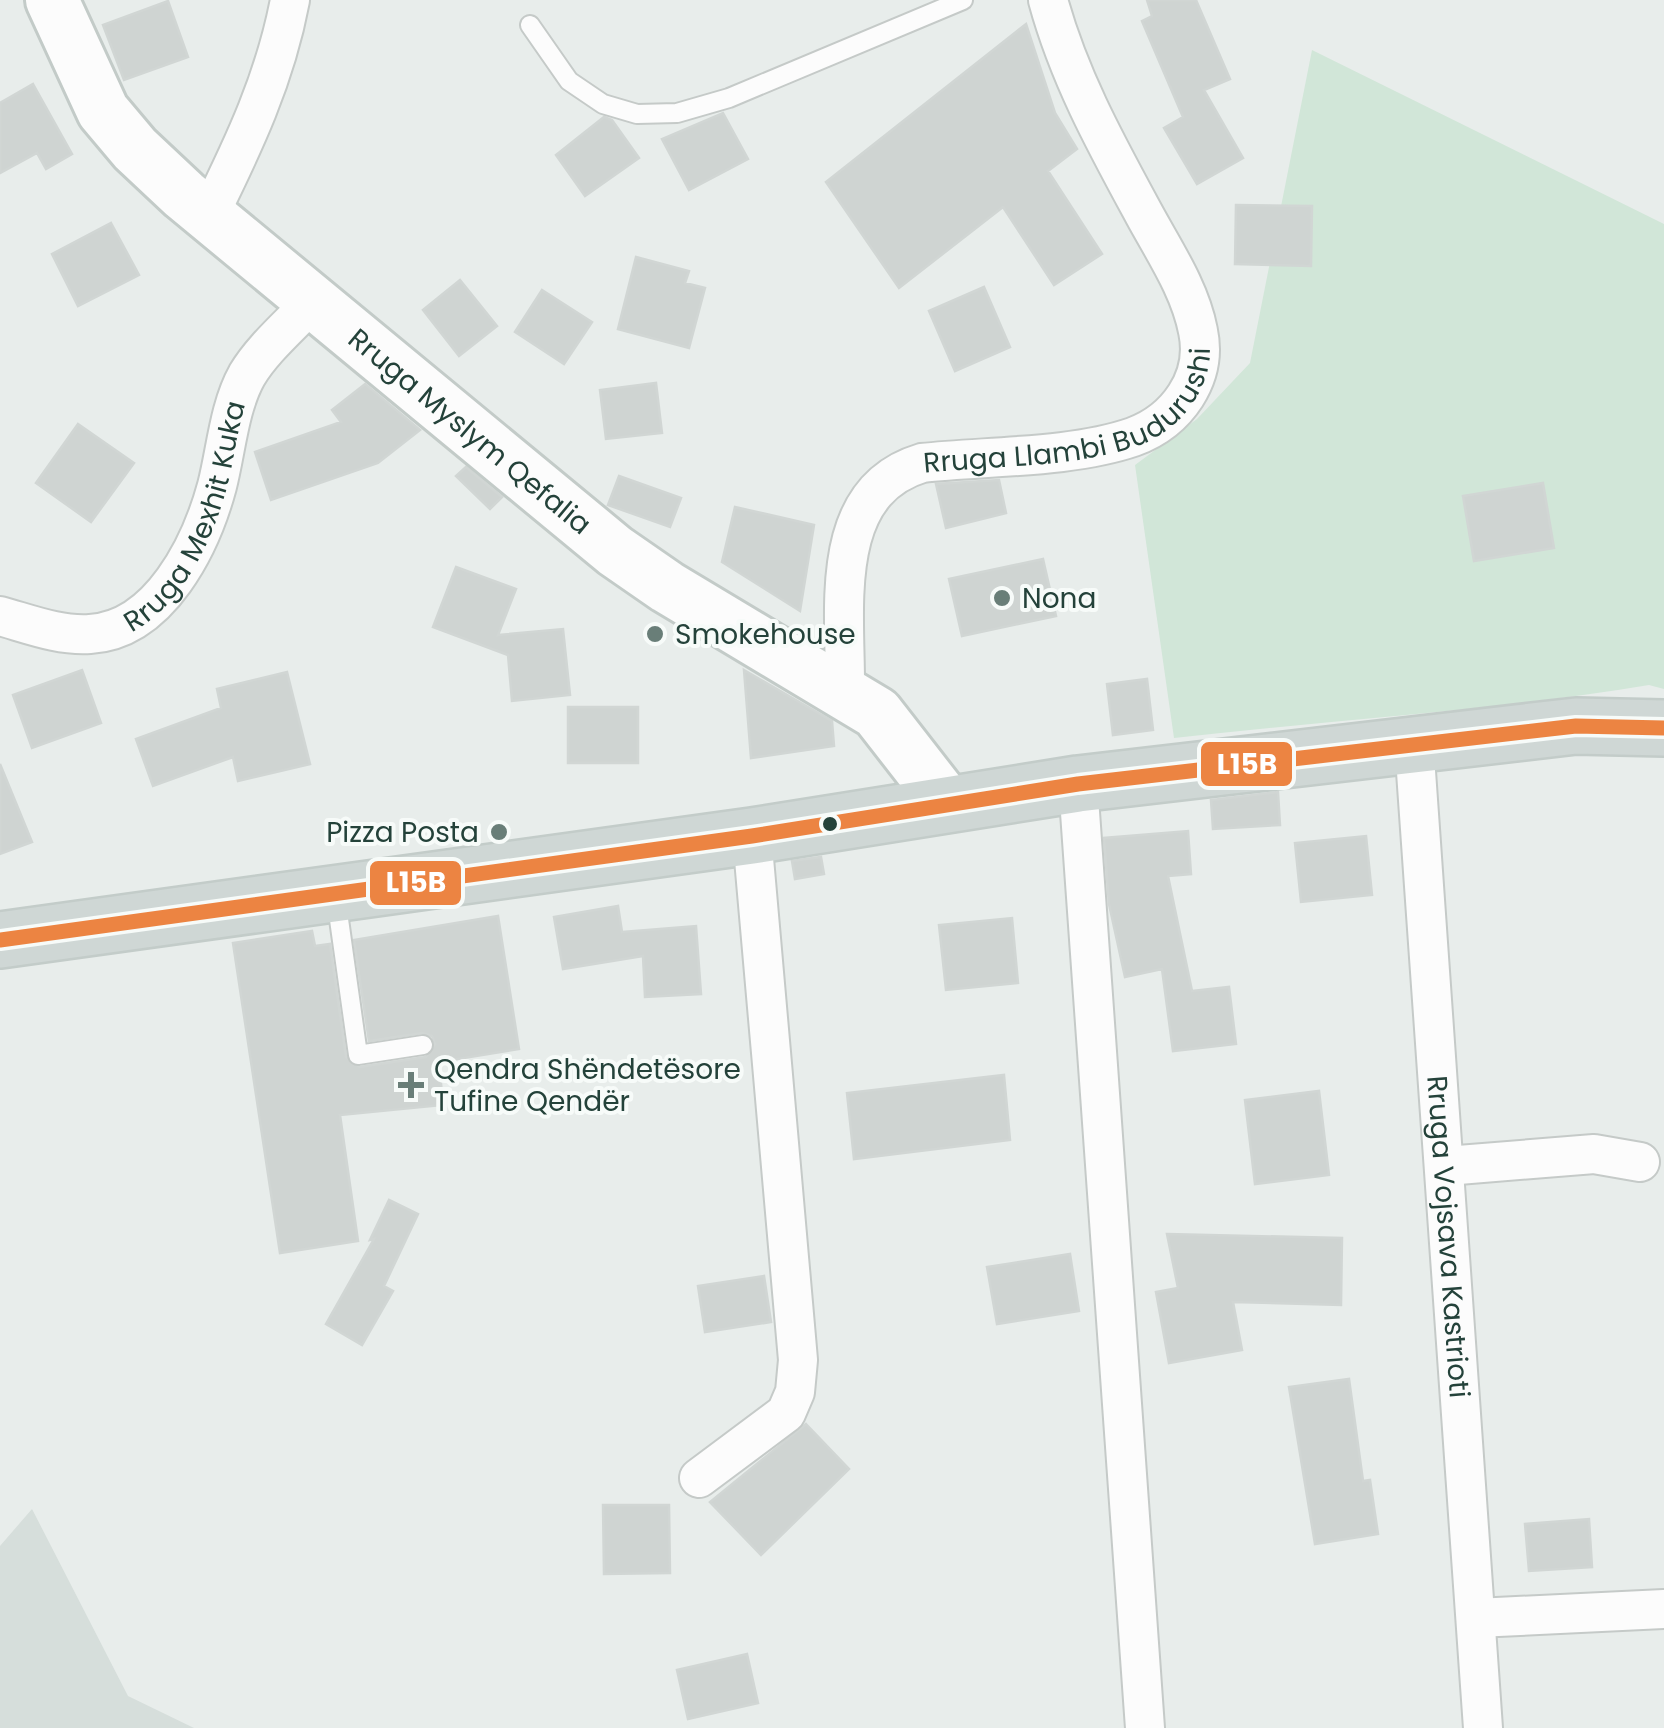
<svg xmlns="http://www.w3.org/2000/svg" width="1664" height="1728" font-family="Poppins,sans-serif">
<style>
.built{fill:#d6dedb}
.green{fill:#d1e6d8}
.building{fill:#cfd4d2;stroke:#d1d6d4;stroke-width:2.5}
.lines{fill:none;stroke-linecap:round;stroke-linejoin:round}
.lane-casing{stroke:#c5cac8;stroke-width:22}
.street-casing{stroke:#c5cac8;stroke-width:42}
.secondary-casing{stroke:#c3cbc8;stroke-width:58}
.primary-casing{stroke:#c3ccc9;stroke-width:60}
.lane{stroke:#fcfcfc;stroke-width:18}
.street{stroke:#fcfcfc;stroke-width:38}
.secondary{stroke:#fcfcfc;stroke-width:52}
.primary{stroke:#cfd7d5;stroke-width:55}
.bus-1-casing{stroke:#f7fbf9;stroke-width:22}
.bus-1{stroke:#ec8442;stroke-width:15}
.poi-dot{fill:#697e78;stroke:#f7fbf9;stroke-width:4}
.bus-dot{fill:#24423a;stroke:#f7fbf9;stroke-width:4}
.labels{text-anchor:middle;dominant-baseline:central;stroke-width:8;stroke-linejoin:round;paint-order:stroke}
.street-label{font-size:28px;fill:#24423a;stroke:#f7fbf9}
.poi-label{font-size:28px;fill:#24423a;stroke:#f7fbf9;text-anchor:start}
.line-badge{stroke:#f7fbf9;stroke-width:4}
.badge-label{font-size:28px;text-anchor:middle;font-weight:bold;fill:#fff}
</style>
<rect width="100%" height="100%" fill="#e8edeb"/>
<path class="built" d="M 32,1509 L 128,1696 L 194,1728 L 0,1728 L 0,1546 Z"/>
<path class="green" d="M 1312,50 L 1664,224 L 1664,689 L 1649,685 C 1492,711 1332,720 1174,738 L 1135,465 L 1197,419 L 1250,363 Z"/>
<path class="building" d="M 1147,0 L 1196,0 L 1230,79 L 1204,90 L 1243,158 L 1197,184 L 1164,128 L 1183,117 L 1142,21 L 1152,16 Z
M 168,1 L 188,57 L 124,80 L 103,25 Z
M 1026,24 L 1055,113 L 1077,149 L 1048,171 L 1102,254 L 1054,285 L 1003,207 L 899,288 L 826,182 Z
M 33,84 L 72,154 L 46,169 L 37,153 L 0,173 L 0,103 Z
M 723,113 L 748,159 L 689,190 L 662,139 Z
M 604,117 L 612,120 L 639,158 L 585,196 L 556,155 Z
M 1236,205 L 1312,206 L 1311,266 L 1235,264 Z
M 111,223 L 139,275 L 78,306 L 52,254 Z
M 636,257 L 689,271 L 685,283 L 705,288 L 689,348 L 618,329 Z
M 460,280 L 497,326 L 459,356 L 423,310 Z
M 984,287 L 1010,347 L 955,371 L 929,311 Z
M 542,290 L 592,322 L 564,364 L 515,332 Z
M 656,383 L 662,433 L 606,439 L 600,390 Z
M 365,384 L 420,430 L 378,463 L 271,500 L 255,452 L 341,422 L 332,410 Z
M 78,424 L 134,463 L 91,522 L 36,483 Z
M 466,467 L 502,497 L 490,509 L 456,476 Z
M 619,476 L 681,498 L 670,527 L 608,505 Z
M 999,480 L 1006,513 L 946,528 L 936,484 Z
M 1543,483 L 1554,548 L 1474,561 L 1463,496 Z
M 735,507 L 814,525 L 800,611 L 722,562 Z
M 1043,559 L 1056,616 L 962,636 L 949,579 Z
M 456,567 L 516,589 L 498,635 L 563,629 L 570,695 L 512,701 L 508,655 L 433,627 Z
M 82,670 L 101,723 L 32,748 L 13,695 Z
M 744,670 L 832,721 L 834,746 L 751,758 Z
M 287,672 L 310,764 L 238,781 L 233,757 L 153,786 L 136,739 L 221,708 L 217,689 Z
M 1147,679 L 1153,730 L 1113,735 L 1107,684 Z
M 568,707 L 638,707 L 638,763 L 568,763 Z
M 0,764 L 32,842 L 0,854 Z
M 1278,792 L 1280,825 L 1213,829 L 1211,800 Z
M 1188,831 L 1191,874 L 1168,876 L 1192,991 L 1229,987 L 1236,1044 L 1173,1051 L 1162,969 L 1125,977 L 1109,904 L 1104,838 Z
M 1366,836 L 1372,895 L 1301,902 L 1295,843 Z
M 821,857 L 824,874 L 795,879 L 792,861 Z
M 618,906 L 622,932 L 696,926 L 701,994 L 645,997 L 643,956 L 563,969 L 554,917 Z
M 498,916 L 519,1049 L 439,1062 L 443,1105 L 340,1115 L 358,1241 L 280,1253 L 233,943 L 312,931 L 315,946 L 330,944 L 346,1057 L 360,1067 L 426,1057 L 435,1044 L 432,1036 L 422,1033 L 369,1041 L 354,940 Z
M 1012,918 L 1018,983 L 946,990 L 939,925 Z
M 1004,1075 L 1010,1140 L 854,1159 L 847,1093 Z
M 1319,1091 L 1329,1175 L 1255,1184 L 1245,1100 Z
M 389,1200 L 418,1214 L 384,1286 L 393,1291 L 362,1345 L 326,1324 L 374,1239 L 370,1240 Z
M 1167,1234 L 1342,1238 L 1341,1305 L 1233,1302 L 1242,1350 L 1169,1363 L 1156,1292 L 1178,1288 Z
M 1070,1254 L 1079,1311 L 997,1324 L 987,1267 Z
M 764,1276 L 771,1322 L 705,1332 L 698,1286 Z
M 1349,1379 L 1363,1481 L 1370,1480 L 1378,1534 L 1315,1544 L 1289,1387 Z
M 806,1424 L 849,1469 L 761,1555 L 710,1502 Z
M 603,1505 L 669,1505 L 670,1573 L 604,1574 Z
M 1589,1519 L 1592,1567 L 1529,1571 L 1525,1524 Z
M 747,1654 L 758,1703 L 688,1719 L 677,1670 Z"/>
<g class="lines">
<g class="lane-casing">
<path id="lane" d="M 530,25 L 569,81 L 603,104 L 637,114 L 677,113 L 729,98 L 963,0
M 336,898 L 358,1055 L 423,1045"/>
</g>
<g class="street-casing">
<g id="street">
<path d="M 209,215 C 244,144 275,79 290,0"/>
<path id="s1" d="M 0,616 C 29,624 59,636 90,634 C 160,630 201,545 217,486 C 226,451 229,407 247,375 C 263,348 292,324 313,301"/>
<path id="s2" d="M 845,691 C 846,610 826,492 922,463 C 987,456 1072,458 1133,437 C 1177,421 1208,378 1198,331 C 1190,289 1164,251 1144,214 C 1106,144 1069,77 1048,0"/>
<path id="s3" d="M 1414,743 L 1483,1728"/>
<path d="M 1078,784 L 1145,1728"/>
<path d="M 1446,1166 L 1594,1154 L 1640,1162"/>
<path d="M 699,1478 L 786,1413 L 795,1392 L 798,1360 L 752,836"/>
<path d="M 1476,1618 L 1664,1609"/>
</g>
</g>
<g class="secondary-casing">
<g id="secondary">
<path id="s4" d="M 52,0 L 103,111 L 135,149 L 184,195 L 615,551 L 667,587 L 877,713 L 947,803"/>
</g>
</g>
<g class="primary-casing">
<path id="primary" d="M 0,940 L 752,836 L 1078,784 L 1576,726 L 1664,728"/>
</g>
<use href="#lane" class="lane"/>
<use href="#street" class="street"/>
<use href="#secondary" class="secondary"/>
<use href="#primary" class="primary"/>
<g class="bus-1-casing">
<path id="bus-1" d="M 0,940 L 752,836 L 1078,784 L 1576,726 L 1664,728"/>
</g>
<use href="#bus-1" class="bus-1"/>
</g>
<g class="poi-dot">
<circle cx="1002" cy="598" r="10"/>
<circle cx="655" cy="634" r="10"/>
<circle cx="499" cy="832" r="10"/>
<path d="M406 1070h10v10h10v10h-10v10h-10v-10h-10v-10h10z"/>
</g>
<circle class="bus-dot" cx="830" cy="824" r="9"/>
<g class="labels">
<g class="street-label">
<text stroke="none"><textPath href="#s2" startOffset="428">Rruga Llambi Budurushi</textPath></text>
<text stroke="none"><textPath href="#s4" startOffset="610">Rruga Myslym Qefalia</textPath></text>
<text stroke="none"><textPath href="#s1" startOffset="258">Rruga Mexhit Kuka</textPath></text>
<text stroke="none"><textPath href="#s3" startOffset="495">Rruga Vojsava Kastrioti</textPath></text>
</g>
<g class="poi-label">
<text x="1022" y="598">Nona</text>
<text x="675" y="634">Smokehouse</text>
<text x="479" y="832" text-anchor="end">Pizza Posta</text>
<text x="434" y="1069">Qendra Shëndetësore<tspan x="434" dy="32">Tufine Qendër</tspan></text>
</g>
</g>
<g class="line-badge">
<rect x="1199" y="740" width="95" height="48" rx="10" fill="#ec8442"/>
<rect x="368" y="859" width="95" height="48" rx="10" fill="#ec8442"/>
</g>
<g class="badge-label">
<text x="1247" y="774">L15B</text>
<text x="416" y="892">L15B</text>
</g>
</svg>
